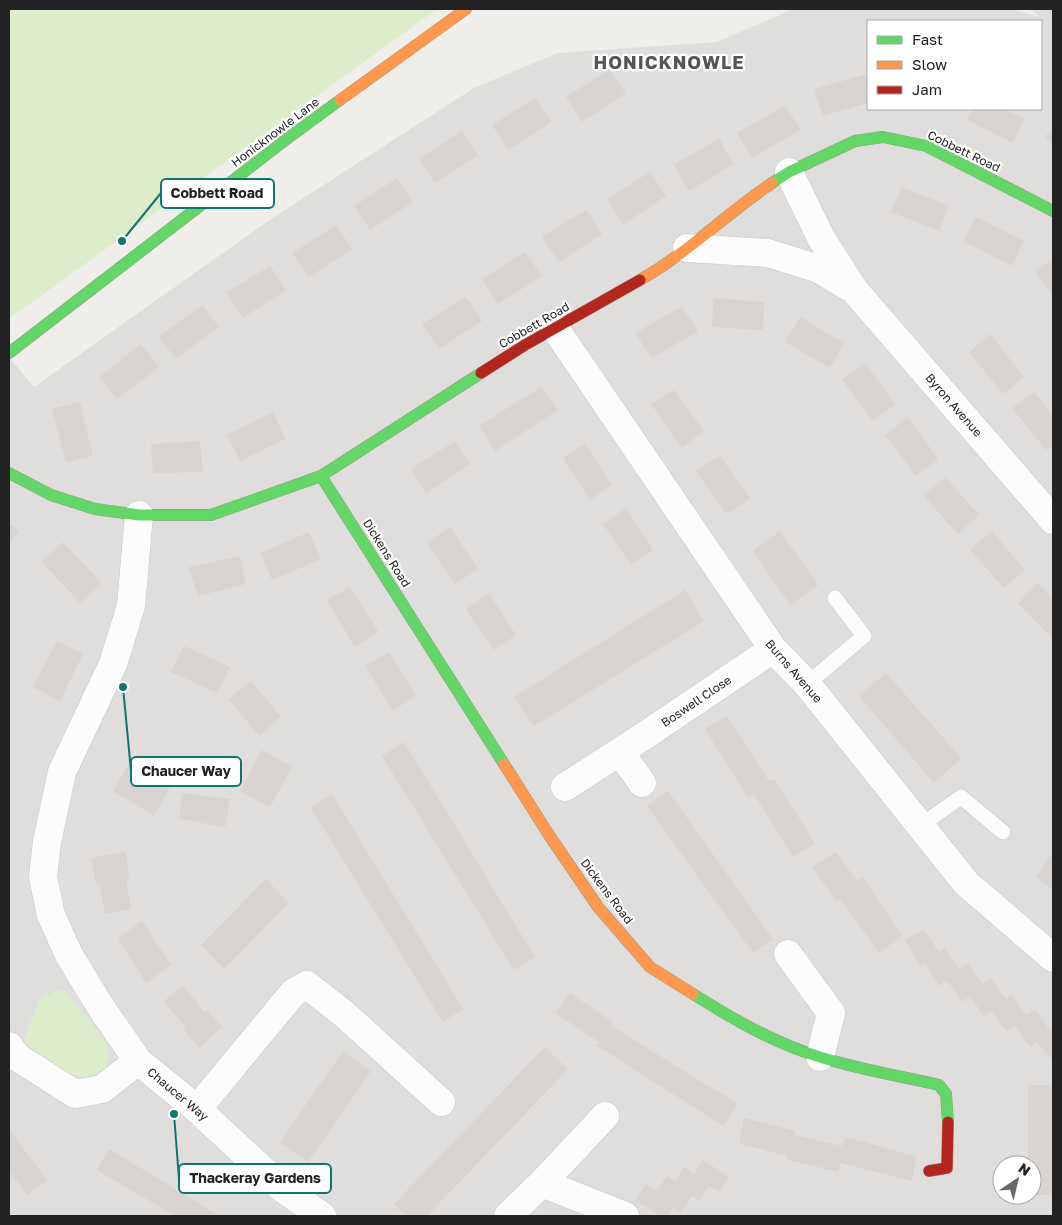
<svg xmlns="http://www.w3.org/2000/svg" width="1062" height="1225" font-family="'Golos Text',sans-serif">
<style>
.residential{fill:#dfdedc;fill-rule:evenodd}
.grass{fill:#ddeccb}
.building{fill:#d7d4d2}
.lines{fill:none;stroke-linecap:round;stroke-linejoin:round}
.lane-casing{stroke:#c9c8c7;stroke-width:16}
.street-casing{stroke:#c9c8c7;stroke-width:29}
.fast-casing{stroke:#999a82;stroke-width:12}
.slow-casing{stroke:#999a82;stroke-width:12}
.jam-casing{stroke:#999a82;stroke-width:12}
.lane{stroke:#fdfcfc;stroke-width:15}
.street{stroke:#fdfcfc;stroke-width:28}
.fast{stroke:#63d668;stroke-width:11}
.slow{stroke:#ff974d;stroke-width:11}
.jam{stroke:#b3261e;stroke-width:11}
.labels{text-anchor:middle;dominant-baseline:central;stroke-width:4.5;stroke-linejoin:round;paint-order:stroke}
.street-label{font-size:12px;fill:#222;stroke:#fff}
.district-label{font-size:18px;font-weight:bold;letter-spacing:1px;fill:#555;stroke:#fff}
.leader{fill:none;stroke:#0f766e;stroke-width:2}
.callout-dot{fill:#0f766e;stroke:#fff;stroke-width:2}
.callout{fill:#fff;stroke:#0f766e;stroke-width:2}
.callout-label{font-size:14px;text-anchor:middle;font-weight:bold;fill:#222}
</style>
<rect width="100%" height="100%" fill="#f0eeeb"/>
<path class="residential" d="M 793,9 L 1011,9 L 1040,17 L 1031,9 L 1053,9 L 1053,1216 L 9,1216 L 9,357 L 34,387 L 268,221 L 474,88 L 558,53 L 717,42 ZM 868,21 L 1041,21 L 1041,109 L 868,109 ZM 1002,1165 L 1032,1165 L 1032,1195 L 1002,1195 Z"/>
<path class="grass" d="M 9,9 L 437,9 L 9,319 Z
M 62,988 L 104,1038 L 109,1056 L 105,1070 C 99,1073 94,1077 87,1077 C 67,1079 38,1054 23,1042 L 39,1000 Z"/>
<path class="building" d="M 609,70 L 626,93 L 582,122 L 566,97 Z
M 867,74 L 868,103 L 823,116 L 814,89 Z
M 535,98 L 551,122 L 508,150 L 492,125 Z
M 785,106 L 801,130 L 752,158 L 737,133 Z
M 973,109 L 1004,109 L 1024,119 L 1013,143 L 967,120 Z
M 1053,130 L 1053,146 L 1045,136 Z
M 462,131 L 478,155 L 435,183 L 419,159 Z
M 719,138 L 733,164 L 689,191 L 674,165 Z
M 650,172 L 666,196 L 623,225 L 607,199 Z
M 397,178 L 413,202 L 370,230 L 354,206 Z
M 902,187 L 949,206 L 939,231 L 891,212 Z
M 586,210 L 602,234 L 559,262 L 542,237 Z
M 976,217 L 1024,241 L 1012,266 L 964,241 Z
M 336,225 L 352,249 L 309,277 L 292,253 Z
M 525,252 L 542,276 L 498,304 L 482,279 Z
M 1053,259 L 1053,295 L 1035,272 Z
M 270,266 L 286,290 L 243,318 L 226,293 Z
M 466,297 L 482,321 L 439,349 L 422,324 Z
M 714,298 L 764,302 L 763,330 L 712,327 Z
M 202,305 L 219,327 L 176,359 L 159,337 Z
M 682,307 L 698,331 L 652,358 L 635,333 Z
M 800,317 L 844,343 L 830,368 L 785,342 Z
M 990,334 L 1024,377 L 1003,394 L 969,352 Z
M 141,344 L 159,367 L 117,399 L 99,377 Z
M 865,363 L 895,404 L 873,421 L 842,380 Z
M 541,387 L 558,410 L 495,451 L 479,426 Z
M 674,390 L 704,431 L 682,448 L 651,404 Z
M 1034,392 L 1053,416 L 1053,445 L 1046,450 L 1012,408 Z
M 80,402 L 93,456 L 66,463 L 52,409 Z
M 273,412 L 285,439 L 240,461 L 227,435 Z
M 908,417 L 938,459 L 916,476 L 885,435 Z
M 200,441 L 203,472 L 153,473 L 151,444 Z
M 455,441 L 470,464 L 426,493 L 411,469 Z
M 585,443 L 612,485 L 590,500 L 563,458 Z
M 720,456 L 750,498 L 727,514 L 696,471 Z
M 945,477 L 979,515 L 958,534 L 924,496 Z
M 626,508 L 653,550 L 631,565 L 603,524 Z
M 9,525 L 19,530 L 9,545 Z
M 450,527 L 478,569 L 455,584 L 427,543 Z
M 780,531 L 818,585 L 790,605 L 753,551 Z
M 992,531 L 1025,570 L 1004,588 L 970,550 Z
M 309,532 L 321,559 L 272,580 L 261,553 Z
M 63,542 L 101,583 L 80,603 L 42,562 Z
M 240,556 L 246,584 L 198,596 L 189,567 Z
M 1038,583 L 1053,599 L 1053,639 L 1018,603 Z
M 350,587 L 378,631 L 355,647 L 327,600 Z
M 685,590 L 704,621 L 534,726 L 514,697 Z
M 489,593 L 516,635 L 494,650 L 466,609 Z
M 57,641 L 83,654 L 60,701 L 33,687 Z
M 184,646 L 230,667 L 217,693 L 171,672 Z
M 389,652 L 416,695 L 393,711 L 365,666 Z
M 886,673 L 961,758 L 934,783 L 859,696 Z
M 251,681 L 281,717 L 259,736 L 229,699 Z
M 727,716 L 769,781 L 774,779 L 815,843 L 793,857 L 754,794 L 748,798 L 705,729 Z
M 404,742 L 535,957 L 514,970 L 382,756 Z
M 262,750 L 292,767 L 270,807 L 240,791 Z
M 128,765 L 170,787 L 154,816 L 113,791 Z
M 668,791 L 773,939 L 753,953 L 647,806 Z
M 182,793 L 230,799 L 225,827 L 179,819 Z
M 332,794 L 463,1009 L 443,1022 L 311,808 Z
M 126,852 L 129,880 L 126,881 L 131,909 L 105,914 L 100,884 L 96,884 L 91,858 Z
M 836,852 L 857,881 L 863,877 L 902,936 L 879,953 L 840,898 L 836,901 L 812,867 Z
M 1053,852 L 1053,890 L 1036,877 Z
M 266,879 L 289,903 L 224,969 L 201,945 Z
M 142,921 L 171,965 L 146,983 L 118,938 Z
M 924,930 L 939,952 L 945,948 L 959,970 L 968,963 L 982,984 L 991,979 L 1006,999 L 1011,995 L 1026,1015 L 1035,1009 L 1049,1029 L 1053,1026 L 1053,1059 L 1052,1060 L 1037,1042 L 1030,1047 L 1015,1026 L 1006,1031 L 992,1011 L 984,1016 L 970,996 L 962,1002 L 947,980 L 939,986 L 925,963 L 920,966 L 905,940 Z
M 183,985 L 204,1012 L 207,1010 L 222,1027 L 199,1048 L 184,1030 L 186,1028 L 164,1001 Z
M 570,993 L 613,1022 L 611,1026 L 738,1104 L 723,1126 L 596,1045 L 599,1042 L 555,1013 Z
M 545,1047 L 568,1069 L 427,1216 L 406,1216 L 394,1204 Z
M 343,1051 L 371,1071 L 308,1162 L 280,1142 Z
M 1028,1085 L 1053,1085 L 1053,1195 L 1032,1195 L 1032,1165 L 1028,1165 Z
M 744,1118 L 795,1131 L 795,1135 L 842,1146 L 845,1137 L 916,1156 L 912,1181 L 840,1163 L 838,1172 L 786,1159 L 788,1156 L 739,1144 Z
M 9,1129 L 47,1180 L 27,1195 L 9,1171 Z
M 109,1149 L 220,1216 L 175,1216 L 97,1170 Z
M 703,1160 L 729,1177 L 719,1192 L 709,1186 L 699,1201 L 692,1196 L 681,1213 L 673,1208 L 667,1216 L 660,1216 L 635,1200 L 646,1184 L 657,1191 L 667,1176 L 675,1181 L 684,1167 L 694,1174 Z"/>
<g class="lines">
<g class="lane-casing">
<path id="lane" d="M 807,684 L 864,636 L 835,598
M 920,826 L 961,797 L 1003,832"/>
</g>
<g class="street-casing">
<path id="street" d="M 789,172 L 821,238 L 855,291 L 1053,520
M 687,248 L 768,253 L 819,269 L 849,287
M 555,328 L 773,649 L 807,684 L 966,883 L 1053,958
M 139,515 L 131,606 L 113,664 L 62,772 L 47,842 L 43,877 L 51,915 L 69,955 L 100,1006 L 138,1061 L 197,1109 L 282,1188 L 322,1216
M 620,752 L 642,783
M 565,787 L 641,738 L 773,649
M 788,954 L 831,1013 L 820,1057
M 9,1046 L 17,1057 L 75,1094 L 102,1089 L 138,1061
M 197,1109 L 293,993 L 307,985 L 344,1014 L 441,1102
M 542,1183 L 625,1216
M 508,1216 L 542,1183 L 605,1116"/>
</g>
<g class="fast-casing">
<path id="fast" d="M 772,183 L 789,172 L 855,141 L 883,137 L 926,146 L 1053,211
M 9,353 L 288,138 L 340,100
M 9,473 L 51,495 L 95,509 L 139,515 L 211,515 L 321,476 L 481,373
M 321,476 L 504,764
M 693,994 C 733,1019 774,1043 820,1057 C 857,1069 900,1076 939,1085 L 946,1094 L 948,1122"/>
</g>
<g class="slow-casing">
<path id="slow" d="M 340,100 L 466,9
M 640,280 C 688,253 727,213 772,183
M 504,764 L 549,835 L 598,907 L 650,967 L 693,994"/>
</g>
<g class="jam-casing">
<path id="jam" d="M 481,373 L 525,345 L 640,280
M 929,1171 L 947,1168 L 948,1122"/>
</g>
<use href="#lane" class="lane"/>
<use href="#street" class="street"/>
<use href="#fast" class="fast"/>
<use href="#slow" class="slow"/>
<use href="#jam" class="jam"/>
</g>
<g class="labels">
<g class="street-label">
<text transform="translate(275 132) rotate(-37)">Honicknowle Lane</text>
<text transform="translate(964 151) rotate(26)">Cobbett Road</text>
<text transform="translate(534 325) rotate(-30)">Cobbett Road</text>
<text transform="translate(954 405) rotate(49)">Byron Avenue</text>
<text transform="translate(387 553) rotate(58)">Dickens Road</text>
<text transform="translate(794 671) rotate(49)">Burns Avenue</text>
<text transform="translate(696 701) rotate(-34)">Boswell Close</text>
<text transform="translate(607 891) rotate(53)">Dickens Road</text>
<text transform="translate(178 1094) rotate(40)">Chaucer Way</text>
</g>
<g class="district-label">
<text x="669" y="62">HONICKNOWLE</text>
</g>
</g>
<path class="leader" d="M122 241L161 193M123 687L131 771M174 1114L179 1179"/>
<g class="callout-dot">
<circle cx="122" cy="241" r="5"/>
<circle cx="123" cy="687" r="5"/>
<circle cx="174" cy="1114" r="5"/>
</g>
<g class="callout">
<rect x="161" y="179" width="113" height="29" rx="5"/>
<rect x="131" y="757" width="110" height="29" rx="5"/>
<rect x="179" y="1164" width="152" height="29" rx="5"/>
</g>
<g class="callout-label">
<text x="217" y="198">Cobbett Road</text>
<text x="186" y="776">Chaucer Way</text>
<text x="255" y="1183">Thackeray Gardens</text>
</g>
<rect width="1062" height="1225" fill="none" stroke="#222222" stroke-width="20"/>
<rect x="867" y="20" width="175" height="90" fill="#ffffff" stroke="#a7a7a7"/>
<rect x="877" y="36" width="25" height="8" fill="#63d668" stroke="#a7a7a7"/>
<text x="912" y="45" font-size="15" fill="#222222">Fast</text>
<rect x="877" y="61" width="25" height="8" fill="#ff974d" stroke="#a7a7a7"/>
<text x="912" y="70" font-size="15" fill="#222222">Slow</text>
<rect x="877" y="86" width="25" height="8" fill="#b3261e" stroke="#a7a7a7"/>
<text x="912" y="95" font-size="15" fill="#222222">Jam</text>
<g transform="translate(1017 1180) rotate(35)"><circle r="24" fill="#ffffff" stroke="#a7a7a7"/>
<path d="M0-4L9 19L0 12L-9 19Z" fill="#6a6968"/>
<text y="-8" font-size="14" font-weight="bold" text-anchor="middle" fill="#222222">N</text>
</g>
</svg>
